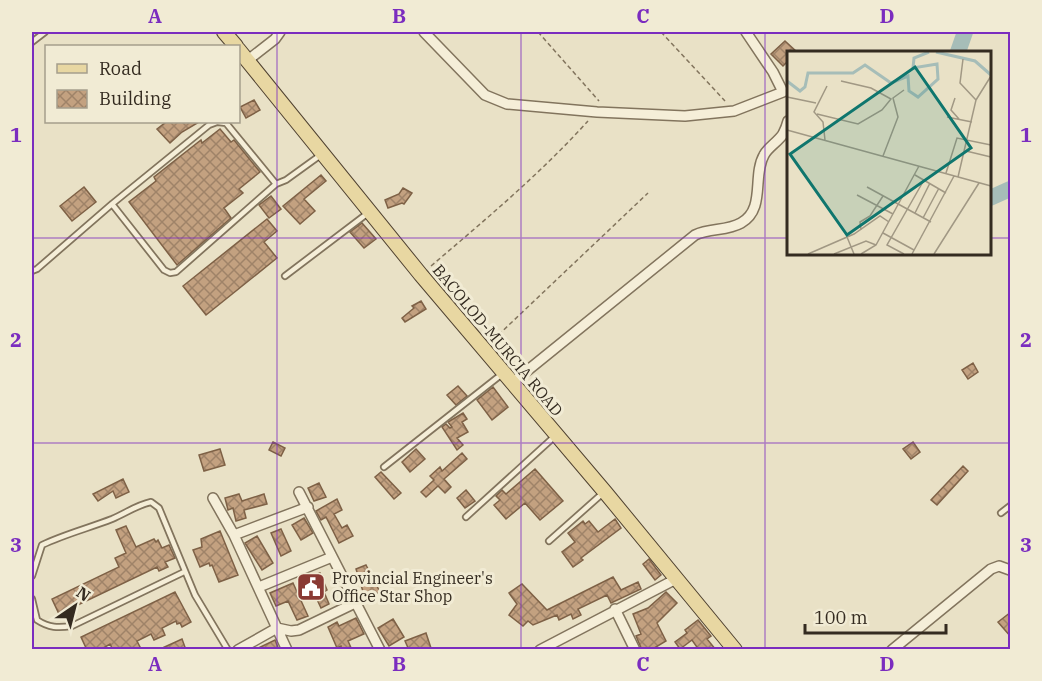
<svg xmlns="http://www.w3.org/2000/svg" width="1042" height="681" font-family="'IBM Plex Serif',serif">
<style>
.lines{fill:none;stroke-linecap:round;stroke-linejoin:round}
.river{stroke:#a6bdb8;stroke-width:16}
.building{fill:url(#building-cross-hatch);stroke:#7e6146;stroke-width:1.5}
.lane-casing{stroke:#82745d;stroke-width:8}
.street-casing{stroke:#82745d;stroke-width:12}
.primary-casing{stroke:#504231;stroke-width:16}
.path{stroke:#82745d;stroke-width:1.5;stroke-dasharray:4.5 3;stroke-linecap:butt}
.lane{stroke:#f5eed8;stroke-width:4.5}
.street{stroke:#f5eed8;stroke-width:9}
.primary{stroke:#e8d7a2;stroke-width:14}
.grid{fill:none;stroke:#7b2cbf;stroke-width:1.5;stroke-opacity:0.55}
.labels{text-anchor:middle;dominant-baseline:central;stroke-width:6;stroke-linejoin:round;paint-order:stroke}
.street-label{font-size:16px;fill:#342b20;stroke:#f1ebd4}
.poi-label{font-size:16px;fill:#342b20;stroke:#f1ebd4;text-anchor:start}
.inset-river{fill:none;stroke:#a6bdb8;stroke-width:3}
.inset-road{fill:none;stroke:#a19884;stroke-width:1.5}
.view{fill:#0f766e;fill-opacity:0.15;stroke:#0f766e;stroke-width:3}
.inset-edge{fill:none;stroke:#342b20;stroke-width:3}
.neatline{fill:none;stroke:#7b2cbf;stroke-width:2}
.grid-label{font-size:20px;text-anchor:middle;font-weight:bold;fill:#7b2cbf}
</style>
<defs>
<pattern id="building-cross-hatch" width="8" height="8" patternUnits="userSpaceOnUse" patternTransform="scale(1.5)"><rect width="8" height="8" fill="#c3a180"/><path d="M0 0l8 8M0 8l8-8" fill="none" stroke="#9f8368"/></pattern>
</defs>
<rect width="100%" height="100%" fill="#e9e1c6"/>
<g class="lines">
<path class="river" d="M 958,52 L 965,32
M 990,198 L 1010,189"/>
</g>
<path class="building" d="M 785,41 L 797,52 L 789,52 L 789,60 L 783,66 L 771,54 Z
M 254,100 L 260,110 L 246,118 L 240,107 Z
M 166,122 L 199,122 L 182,132 L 170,143 L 157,129 Z
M 220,129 L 231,142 L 234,140 L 260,172 L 239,189 L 243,193 L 224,208 L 231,218 L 177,265 L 129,202 L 156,181 L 154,177 L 201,140 L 202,143 Z
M 321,175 L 326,181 L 304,199 L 315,211 L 300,224 L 283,206 Z
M 84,187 L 96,202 L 72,221 L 60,206 Z
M 403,188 L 412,193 L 404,204 L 402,203 L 388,208 L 385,200 L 399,194 Z
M 271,196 L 281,209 L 269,218 L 259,205 Z
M 267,219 L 277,231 L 264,242 L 277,258 L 206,315 L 183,286 Z
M 362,223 L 376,239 L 364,248 L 350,232 Z
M 421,301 L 426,309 L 405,322 L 402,318 L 414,308 L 412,306 Z
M 973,363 L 978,372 L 968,379 L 962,370 Z
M 458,386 L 467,396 L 456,405 L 447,395 Z
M 493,387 L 508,407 L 492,420 L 477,400 Z
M 463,413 L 467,419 L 462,422 L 468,432 L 457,438 L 463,445 L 457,450 L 442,427 L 446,424 L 450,428 L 452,427 L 448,422 Z
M 273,442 L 285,448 L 281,456 L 269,450 Z
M 913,442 L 920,452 L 911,459 L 903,449 Z
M 220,449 L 225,465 L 204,471 L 199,455 Z
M 416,449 L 425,459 L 410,472 L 402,462 Z
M 462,453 L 467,459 L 444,479 L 451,487 L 445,493 L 438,486 L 426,497 L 421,492 L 434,480 L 430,476 L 440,467 L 442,471 Z
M 963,466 L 968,471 L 937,505 L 931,500 Z
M 535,469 L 563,501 L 540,520 L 525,503 L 506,519 L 494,505 L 500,500 L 496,496 L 502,490 L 506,494 Z
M 381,472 L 401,493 L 394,499 L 375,477 Z
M 123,479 L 129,492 L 116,498 L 113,491 L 98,501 L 93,494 Z
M 319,483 L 326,497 L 314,501 L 308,488 Z
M 466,490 L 475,501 L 465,508 L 457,498 Z
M 239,494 L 242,501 L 264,494 L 267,504 L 244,510 L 246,518 L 236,521 L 233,508 L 228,510 L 225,498 Z
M 337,499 L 342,510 L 334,514 L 342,528 L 347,525 L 353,536 L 339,543 L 326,517 L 321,520 L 316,511 Z
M 304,518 L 313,533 L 301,540 L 292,525 Z
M 615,519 L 621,528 L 581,558 L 583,560 L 573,567 L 562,552 L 575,542 L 568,533 L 583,521 L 585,524 L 589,521 L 598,532 Z
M 126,526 L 136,547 L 154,539 L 156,542 L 158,540 L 162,548 L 169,545 L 175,558 L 165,562 L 168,567 L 159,571 L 157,567 L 59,614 L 52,599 L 119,567 L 115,558 L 126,553 L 116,530 Z
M 281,529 L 291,551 L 281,556 L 271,533 Z
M 220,531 L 238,575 L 219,582 L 212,565 L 210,566 L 209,563 L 200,567 L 193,550 L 202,547 L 201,539 Z
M 257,536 L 273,563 L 262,570 L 245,543 Z
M 649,559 L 661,575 L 655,580 L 643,564 Z
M 366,565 L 380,592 L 365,598 L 356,569 Z
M 320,573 L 327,590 L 324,592 L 329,604 L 321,608 L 307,578 Z
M 613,577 L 621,590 L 638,582 L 641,589 L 611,603 L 607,595 L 578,609 L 581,615 L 573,619 L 571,614 L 559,620 L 557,615 L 533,625 L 528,621 L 523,626 L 509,615 L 517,604 L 509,593 L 522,584 L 547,610 Z
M 293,583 L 308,616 L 297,620 L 288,601 L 276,606 L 270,593 Z
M 175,592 L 191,622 L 182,627 L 180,623 L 177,624 L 176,621 L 162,628 L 165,635 L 154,640 L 151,634 L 137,641 L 140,647 L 134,650 L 113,650 L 110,644 L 100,650 L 87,650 L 81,637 Z
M 666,592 L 677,603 L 657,623 L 666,641 L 651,650 L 642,650 L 636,636 L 641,634 L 633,614 L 648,608 Z
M 1011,612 L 1011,637 L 998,622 Z
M 356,618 L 364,634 L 348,641 L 352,650 L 342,650 L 341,646 L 337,648 L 328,627 L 337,622 L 339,626 Z
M 393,619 L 404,637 L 389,646 L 378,628 Z
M 698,620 L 711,636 L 707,639 L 716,650 L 699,650 L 692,640 L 680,649 L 675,642 L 687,633 L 685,630 Z
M 426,633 L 431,648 L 409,650 L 405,641 Z
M 182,639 L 186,650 L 158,650 Z
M 275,640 L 279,650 L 254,650 Z"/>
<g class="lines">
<g class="lane-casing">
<path id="lane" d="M 32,42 L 45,32
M 218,122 L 226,123 L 276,184
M 112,204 L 164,270 L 170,273 L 176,272 L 276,184 L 286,180 L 322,154
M 32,271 L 37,269 L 112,204 L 209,125 L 217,122
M 285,276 L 368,213
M 384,467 L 502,374
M 1001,513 L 1010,506
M 466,517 L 554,437
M 549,541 L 603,493
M 32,576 L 42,545 C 65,534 89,528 112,519 C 126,513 137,505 151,502 L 159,508 L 195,595 L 228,650
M 32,599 L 37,620 C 49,628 58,628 72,626 L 184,572"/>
</g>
<g class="street-casing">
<path id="street" d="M 424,32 L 485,95 L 507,104 L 597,112 L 685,116 L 734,111 L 783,92 L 773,72 L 746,32
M 248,60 L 275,39 L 280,32
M 512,383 L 695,235 C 710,228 727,231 741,223 C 766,209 752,176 764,155 C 768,147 778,142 783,134 C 785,130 787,125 788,121
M 299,492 L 380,650
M 213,498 L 234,535 L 287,650
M 234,535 L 308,507
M 259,587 L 332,557
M 615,609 L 635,650
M 238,650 L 277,628 L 291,631 L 299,630 L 355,603
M 540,650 L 676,579
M 892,650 L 991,569 L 999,566 L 1010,570"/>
</g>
<g class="primary-casing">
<path id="primary" d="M 224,32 L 236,46
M 238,49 L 421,275 L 605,492 L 735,650"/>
</g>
<path class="path" d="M 538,32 L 599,101
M 661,32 L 725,101
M 431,266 C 485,220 540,174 588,121
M 493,340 L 648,193"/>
<use href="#lane" class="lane"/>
<use href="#street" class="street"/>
<use href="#primary" class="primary"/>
</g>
<path class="grid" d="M 277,32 L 277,650M 521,32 L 521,650M 765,32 L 765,650M 32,238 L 788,238M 990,238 L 1010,238M 32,443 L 1010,443"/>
<defs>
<g id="civic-square" transform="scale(1.5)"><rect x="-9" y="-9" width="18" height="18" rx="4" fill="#8a3a34" stroke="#f1ebd4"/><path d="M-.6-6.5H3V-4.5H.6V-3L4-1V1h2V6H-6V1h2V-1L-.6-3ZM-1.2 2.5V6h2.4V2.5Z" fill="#fff"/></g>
</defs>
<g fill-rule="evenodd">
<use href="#civic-square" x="311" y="587"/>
</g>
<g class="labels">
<g class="street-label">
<text transform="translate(498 340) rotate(50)">BACOLOD-MURCIA ROAD</text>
</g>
<g class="poi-label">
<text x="332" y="578">Provincial Engineer's<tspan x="332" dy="18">Office Star Shop</tspan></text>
</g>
</g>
<g transform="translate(787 51)">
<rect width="204" height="204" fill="#e9e1c6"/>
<path class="inset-river" d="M 149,1 L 188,10 L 204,24M 0,30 L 13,40 L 18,36 L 21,22 L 66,22 L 78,14 L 104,32 L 121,25 L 122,40 L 131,46 L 151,28 L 150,13 L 126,17 L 127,7 L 142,1"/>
<path class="inset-road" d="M 0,46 L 29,52M 168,47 L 164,59 L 172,68M 189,49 L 204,25M 30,63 L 71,73 L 95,59 L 104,48 L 84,37 L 54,30M 160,66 L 185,71M 0,79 L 204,135M 38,89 L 36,71 L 27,61 L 40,35M 179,100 L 204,106M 96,105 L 111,66 L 106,47 L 117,39M 159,122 L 170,87 L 204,94M 128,124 L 159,142M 171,126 L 189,49 L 173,32 L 176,8M 80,136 L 144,171M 70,144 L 106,163M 128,162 L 143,132M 136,167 L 152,137M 74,179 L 73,171 L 83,165 L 96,145M 96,182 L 127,199M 60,186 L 67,203M 21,203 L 67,183 L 93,165 L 102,171M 47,203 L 79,190 L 89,194M 74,203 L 89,194 L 132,115M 117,203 L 100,194 L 137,129M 125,203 L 167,125M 147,203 L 192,132"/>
<path class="view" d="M 128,16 L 184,97 L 60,184 L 3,103 Z"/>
<rect width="204" height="204" class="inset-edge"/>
</g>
<rect width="1042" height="681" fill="none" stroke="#f1ebd4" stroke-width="66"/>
<rect x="45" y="45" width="195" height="78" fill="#f1ebd4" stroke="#a59e8c" stroke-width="1.5"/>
<rect x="57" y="64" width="30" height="9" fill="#e8d7a2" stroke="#a59e8c" stroke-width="1.5"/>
<text x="99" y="75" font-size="18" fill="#342b20">Road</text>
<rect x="57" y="90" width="30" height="18" fill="url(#building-cross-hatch)" stroke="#a59e8c" stroke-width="1.5"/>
<text x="99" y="105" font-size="18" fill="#342b20">Building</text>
<g transform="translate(75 606) rotate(35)" stroke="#f1ebd4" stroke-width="4.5" paint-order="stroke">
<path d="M0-4.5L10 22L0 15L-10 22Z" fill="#342b20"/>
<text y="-9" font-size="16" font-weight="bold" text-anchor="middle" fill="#342b20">N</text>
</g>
<path d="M805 624v9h141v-9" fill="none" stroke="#342b20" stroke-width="3"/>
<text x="814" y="624" font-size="18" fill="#342b20" stroke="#f1ebd4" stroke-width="4.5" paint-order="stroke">100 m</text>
<rect x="33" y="33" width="976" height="615" class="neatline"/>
<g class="grid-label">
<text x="155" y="23">A</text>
<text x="399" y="23">B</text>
<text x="643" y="23">C</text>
<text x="887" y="23">D</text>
<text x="16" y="142">1</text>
<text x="1026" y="142">1</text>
<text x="16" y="347">2</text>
<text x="1026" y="347">2</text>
<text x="16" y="552">3</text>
<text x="1026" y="552">3</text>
<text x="155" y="671">A</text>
<text x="399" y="671">B</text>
<text x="643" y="671">C</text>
<text x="887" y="671">D</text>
</g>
</svg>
